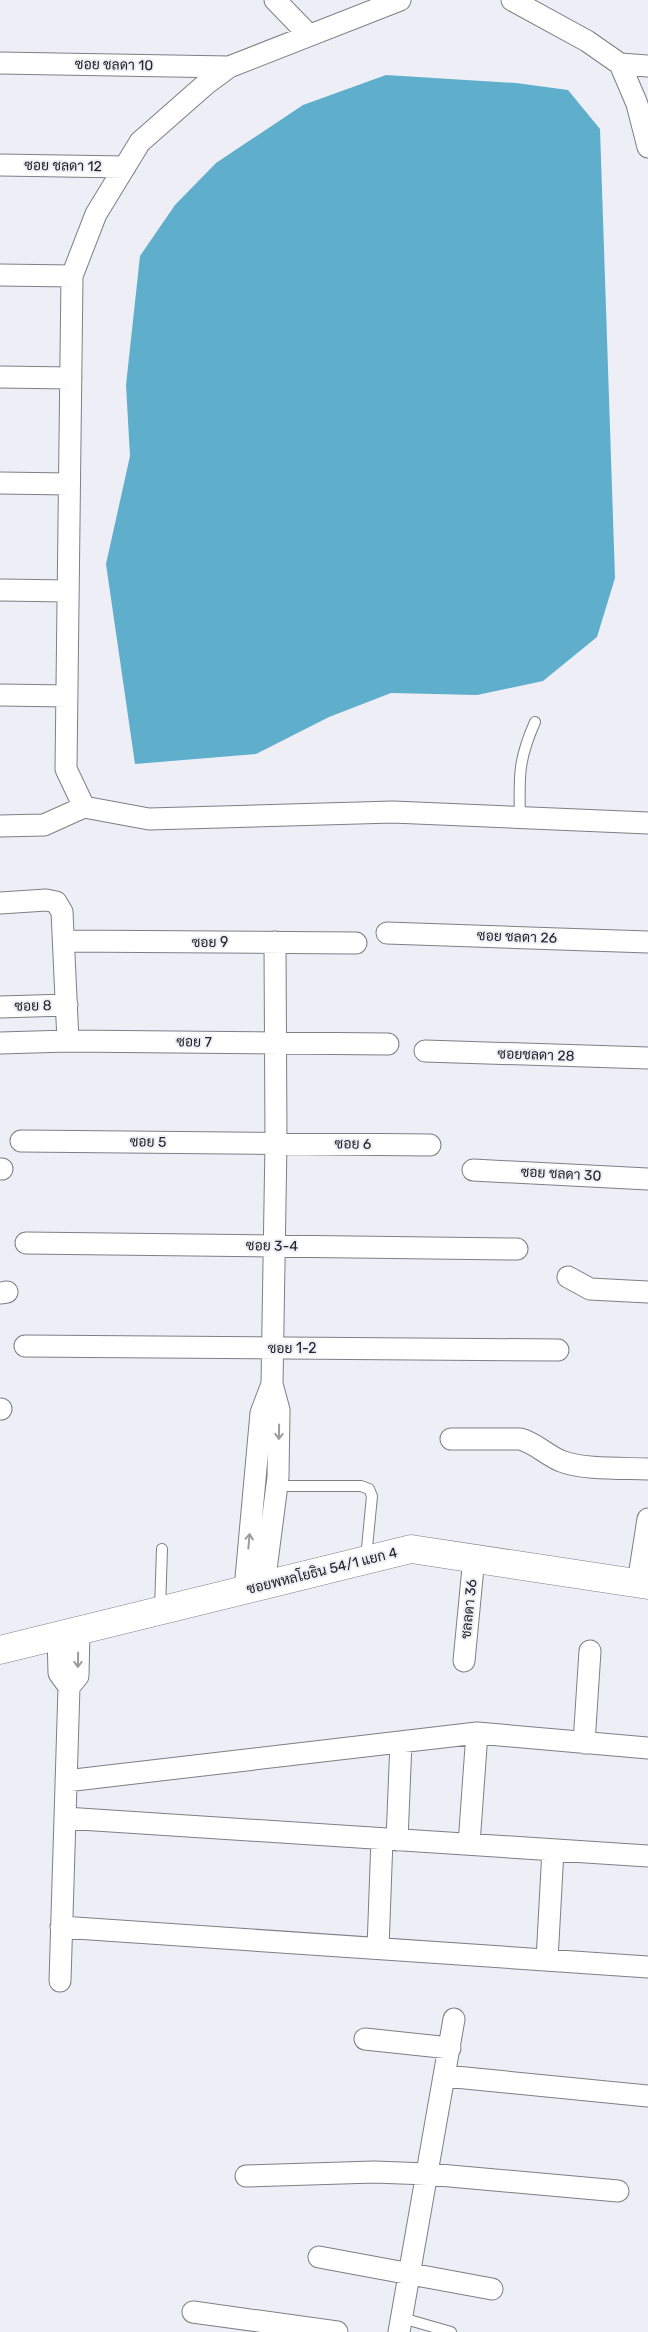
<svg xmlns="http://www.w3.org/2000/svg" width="648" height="2332" font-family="Rubik,Sarabun,sans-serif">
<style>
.water{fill:#5faecb}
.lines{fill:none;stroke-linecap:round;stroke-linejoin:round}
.lane-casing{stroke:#7e7e86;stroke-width:12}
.street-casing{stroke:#7e7e86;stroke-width:23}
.secondary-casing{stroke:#7e7e86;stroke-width:29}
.lane{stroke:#fff;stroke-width:10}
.street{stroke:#fff;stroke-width:21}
.secondary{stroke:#fff;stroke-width:28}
.oneway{stroke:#9c9c9d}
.labels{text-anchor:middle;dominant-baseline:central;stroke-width:4;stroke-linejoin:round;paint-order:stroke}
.street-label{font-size:14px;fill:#232326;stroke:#eeeef6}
</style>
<rect width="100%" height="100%" fill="#eeeef6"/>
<path class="water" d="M 386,75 L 516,83 L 568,90 L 600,129 L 615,578 L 597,637 L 543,681 L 477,695 L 391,693 L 329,717 L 256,754 L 135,764 L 106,564 L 130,456 L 126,385 L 140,256 L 175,205 L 216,163 L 303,105 Z"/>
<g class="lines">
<g class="lane-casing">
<path id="lane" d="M 520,818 C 519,777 518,760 535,722
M 277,1486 L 361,1486 L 369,1489 L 372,1496 L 366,1558
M 160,1609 L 162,1549
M 402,2318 L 451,2332"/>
</g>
<g class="street-casing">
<path id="street" d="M 275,0 L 308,34
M 512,0 L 587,41 L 620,64 L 637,104 L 648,147
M 0,63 L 229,67
M 620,64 L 648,66
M 0,165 L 125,167
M 0,275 L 72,276
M 0,377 L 71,378
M 0,483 L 69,484
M 0,590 L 68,591
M 0,695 L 67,696
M 84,807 L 66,769 L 72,276 L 96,214 L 140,142 L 206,84 L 229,67 L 400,0
M 84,807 L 149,819 L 393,812 L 648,823
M 0,826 L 44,825 L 84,807
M 0,903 L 46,900 L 56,902 L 62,912 L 68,1041
M 387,933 L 648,942
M 64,941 L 356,943
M 0,1007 L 67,1005
M 0,1043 L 68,1041 L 388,1044
M 425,1051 L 648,1058
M 21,1141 L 430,1145
M 0,1169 L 2,1169
M 473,1170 L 648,1179
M 26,1243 L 517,1249
M 568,1277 L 590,1289 L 648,1292
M 0,1293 L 7,1292
M 25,1346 L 558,1350
M 0,1409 L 1,1409
M 451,1439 L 520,1439 C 536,1443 546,1455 561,1461 C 582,1470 624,1468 648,1469
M 638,1583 L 648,1519
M 264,1585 L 278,1477 L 279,1410 L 272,1384 L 276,1143 L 275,942
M 245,1589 L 261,1413 L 272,1384
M 58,1635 L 59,1673 L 69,1687
M 464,1661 L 474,1557
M 584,1743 L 590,1651
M 66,1781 L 477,1733 L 648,1748
M 65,1818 L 648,1856
M 397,1840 L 401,1742
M 469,1844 L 477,1733
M 61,1927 L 648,1967
M 378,1948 L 382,1839
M 547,1960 L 553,1850
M 60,1981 L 69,1687 L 78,1676 L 79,1630
M 365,2039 L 450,2048
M 445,2076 L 648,2096
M 246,2176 L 374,2172 L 428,2174 L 618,2191
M 319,2257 L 492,2289
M 193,2312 L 337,2332
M 399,2332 L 454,2019"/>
</g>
<g class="secondary-casing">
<path id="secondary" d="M 0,1650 L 411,1549 L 648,1585"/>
</g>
<use href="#lane" class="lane"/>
<use href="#street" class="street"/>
<use href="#secondary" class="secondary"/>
</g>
<defs><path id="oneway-shaft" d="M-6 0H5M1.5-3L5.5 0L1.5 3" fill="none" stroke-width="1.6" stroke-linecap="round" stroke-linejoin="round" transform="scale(1.25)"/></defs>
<g class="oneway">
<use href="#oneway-shaft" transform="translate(279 1432) rotate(91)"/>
<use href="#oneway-shaft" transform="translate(249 1541) rotate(-85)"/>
<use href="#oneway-shaft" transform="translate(78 1660) rotate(91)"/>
</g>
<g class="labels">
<g class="street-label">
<text transform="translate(114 65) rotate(1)">ซอย ชลดา 10</text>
<text transform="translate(63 166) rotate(1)">ซอย ชลดา 12</text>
<text transform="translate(517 937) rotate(2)">ซอย ชลดา 26</text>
<text x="210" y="942">ซอย 9</text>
<text transform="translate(33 1006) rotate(-1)">ซอย 8</text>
<text transform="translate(194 1042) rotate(1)">ซอย 7</text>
<text transform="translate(536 1055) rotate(2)">ซอยชลดา 28</text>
<text transform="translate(148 1142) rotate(1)">ซอย 5</text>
<text transform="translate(353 1144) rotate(1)">ซอย 6</text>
<text transform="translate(561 1174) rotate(3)">ซอย ชลดา 30</text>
<text transform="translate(272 1246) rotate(1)">ซอย 3-4</text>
<text x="292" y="1348">ซอย 1-2</text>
<text transform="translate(322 1571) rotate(-14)">ซอยพหลโยธิน 54/1 แยก 4</text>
<text transform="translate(469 1609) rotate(-84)">ชลลดา 36</text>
</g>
</g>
</svg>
